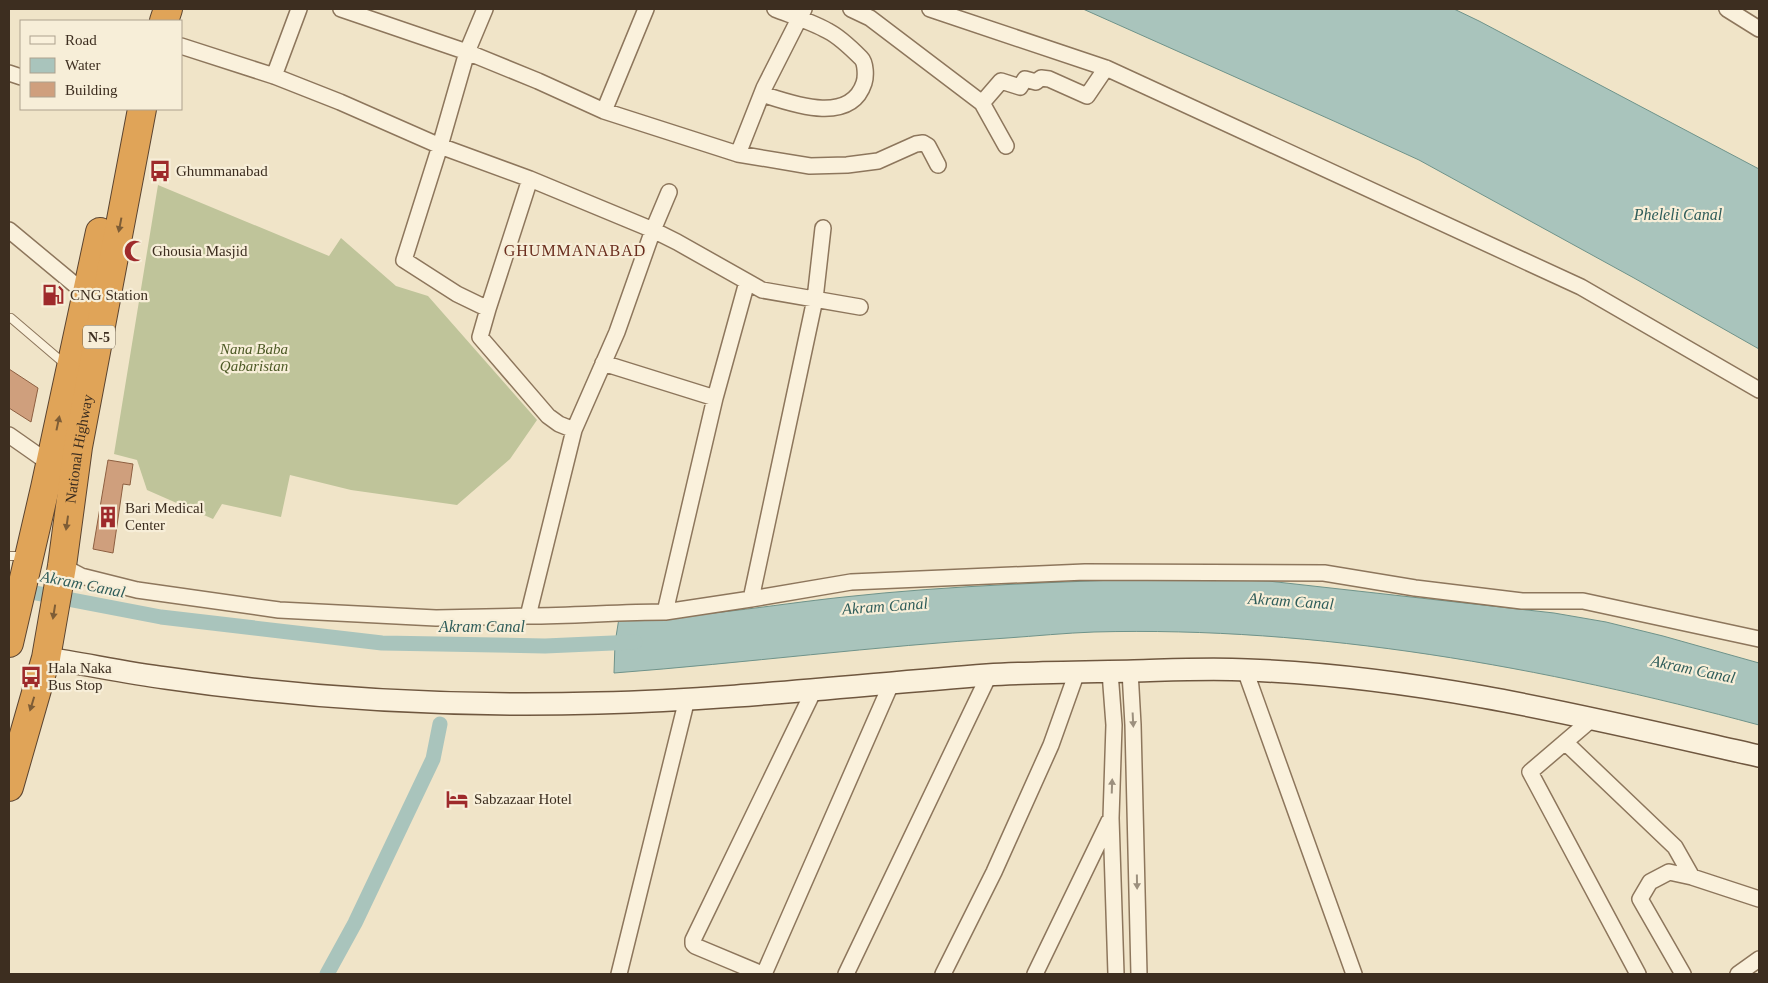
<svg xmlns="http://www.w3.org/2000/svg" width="1768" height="983" font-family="'Times New Roman',serif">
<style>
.cemetery{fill:#bfc49a}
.water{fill:#a9c4bc;stroke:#6f938a}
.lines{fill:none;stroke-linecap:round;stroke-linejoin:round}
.canal{stroke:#a9c4bc;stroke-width:15}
.building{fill:#cf9f7d;stroke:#8d5f41}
.lane-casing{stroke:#8d765c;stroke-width:10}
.street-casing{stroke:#8d765c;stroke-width:18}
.secondary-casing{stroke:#6f573f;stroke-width:24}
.highway-casing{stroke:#5b4430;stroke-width:30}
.lane{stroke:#faf1dc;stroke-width:8}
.street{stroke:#faf1dc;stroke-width:15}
.secondary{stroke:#faf1dc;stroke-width:21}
.highway{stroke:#e0a458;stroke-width:28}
.oneway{fill:#7e5d36}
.oneway2{fill:#9c907e}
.labels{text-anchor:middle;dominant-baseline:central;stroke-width:4.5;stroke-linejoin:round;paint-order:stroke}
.shield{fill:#f7eed8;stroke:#756857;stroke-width:1}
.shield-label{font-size:14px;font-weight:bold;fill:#3d2e20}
.poi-label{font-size:15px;fill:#3d2e20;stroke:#f7eed8;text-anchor:start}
.park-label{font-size:15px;font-style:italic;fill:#4d5a26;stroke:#f7eed8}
.street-label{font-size:15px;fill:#3d2e20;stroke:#f7eed8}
.water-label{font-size:16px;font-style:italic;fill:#2f5d5a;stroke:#f7eed8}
.neighbourhood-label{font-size:16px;letter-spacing:1px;fill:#6b2e1e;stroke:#f7eed8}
</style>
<rect width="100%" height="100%" fill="#f0e4c8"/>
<path class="cemetery" d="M 158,185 L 329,256 L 341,238 L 396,286 L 428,296 L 537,420 L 510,459 L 457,505 L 351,490 L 290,475 L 281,517 L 222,504 L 213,519 L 147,490 L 137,460 L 114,454 Z"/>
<path class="water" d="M 1083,9 L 1454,9 L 1479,21 L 1759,169 L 1759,349 L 1634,278 L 1419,160 L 1336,122 Z
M 1172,578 L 1268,581 L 1554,613 L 1606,622 L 1663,636 L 1759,663 L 1759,725 C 1543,667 1319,626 1094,632 C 1065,633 1036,636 1007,638 C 876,646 745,663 614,673 L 615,643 L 619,618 C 695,619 769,605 844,597 C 953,585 1063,582 1172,578 Z"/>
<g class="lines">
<path class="canal" d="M 15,589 L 161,617 L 382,643 L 545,646 L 635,642
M 327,974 L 355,923 L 433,759 L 440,724"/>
</g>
<path class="building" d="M 9,369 L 38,388 L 31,422 L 9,408 Z
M 108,460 L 133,464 L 130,485 L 123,484 L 113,553 L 93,549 Z"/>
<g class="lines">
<g class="lane-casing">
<path id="lane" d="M 11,318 L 66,365
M 9,556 L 24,556"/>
</g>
<g class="street-casing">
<path id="street" d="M 341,9 L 467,52 L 538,81 L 604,111 L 738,154 L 764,88 L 804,9
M 485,9 L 467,52 L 440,146 L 404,260 L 457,294 L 488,309 L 530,179
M 851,9 L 870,18 L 982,103 L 1006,146
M 930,9 L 1106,68 L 1581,287 L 1759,390
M 1727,9 L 1759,29
M 181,46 L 274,76 L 340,102 L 440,146 L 530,179 L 653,230 L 677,242 L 762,290 L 860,307
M 9,73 L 21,77
M 274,76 L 299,9
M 762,94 C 790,103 850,126 864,83 C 866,77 866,63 861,58 C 853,50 838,36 828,31 C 812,22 793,16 775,9
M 982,103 L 1001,81 L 1020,87 L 1025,79 L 1036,82 L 1041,78 L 1049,79 L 1087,96 L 1106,68
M 604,111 L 646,9
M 738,154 L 810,166 L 847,165 L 878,161 L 916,144 L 923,143 L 928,146 L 938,165
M 9,230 L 86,294
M 488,309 L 480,337 L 548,416 L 559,424 L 574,430
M 603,363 L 715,398
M 9,435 L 49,463
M 62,566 L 81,576 L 137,590 L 279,610 L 436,618 L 528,616 L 574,430 L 617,332 L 653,230 L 669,192
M 751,599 L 851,582 L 1085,572 L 1324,573 L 1415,588 L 1522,601 L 1583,601 L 1759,639
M 665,612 L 751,599 L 815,299 L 823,228
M 528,616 C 574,616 619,612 665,612 L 715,398 L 747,282
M 1245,670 L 1354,974
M 1130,671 L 1133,725 L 1139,974
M 1110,672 L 1114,725 L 1111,818 L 1116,974
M 1592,719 L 1530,772 L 1638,974
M 1565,742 L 1675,847 L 1692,877
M 619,974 L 687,699
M 762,974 L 695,946 L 693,944 L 693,940 L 814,690
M 764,974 L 891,684
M 846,974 L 989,675
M 943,974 L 994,872 L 1051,745 L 1077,672
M 1035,974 L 1109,821
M 1683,974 L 1640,899 L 1650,882 L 1669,872 L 1692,877 L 1759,899
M 1738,974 L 1759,959"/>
</g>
<g class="secondary-casing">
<path id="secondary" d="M 46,658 C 86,664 126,673 166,678 C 309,699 453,707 598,703 C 728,700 857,685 987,675 C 1036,672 1085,672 1134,671 C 1172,670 1210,668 1247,670 C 1421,676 1591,718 1759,756"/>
</g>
<g class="highway-casing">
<g id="highway">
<path d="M 164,21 L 168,9"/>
<path d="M 9,643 L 45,488 L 100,232"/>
<path id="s1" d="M 9,787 L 46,658 L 62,566 L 78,447 L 142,109"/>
</g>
</g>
<use href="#lane" class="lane"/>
<use href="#street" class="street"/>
<use href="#secondary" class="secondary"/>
<use href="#highway" class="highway"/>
</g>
<defs><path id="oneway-solid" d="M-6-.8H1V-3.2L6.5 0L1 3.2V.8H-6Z" transform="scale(1.25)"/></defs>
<g class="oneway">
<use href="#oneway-solid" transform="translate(120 225) rotate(101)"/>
<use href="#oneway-solid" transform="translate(58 423) rotate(-78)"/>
<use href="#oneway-solid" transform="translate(67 523) rotate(98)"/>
<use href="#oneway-solid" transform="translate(54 612) rotate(99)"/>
<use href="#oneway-solid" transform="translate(32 704) rotate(107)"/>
</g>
<g class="oneway2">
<use href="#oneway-solid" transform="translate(1133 720) rotate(87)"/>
<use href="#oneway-solid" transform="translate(1112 786) rotate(-88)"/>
<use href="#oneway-solid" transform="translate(1137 882) rotate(89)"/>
</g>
<defs>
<g id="bus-bare" transform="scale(1.725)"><path d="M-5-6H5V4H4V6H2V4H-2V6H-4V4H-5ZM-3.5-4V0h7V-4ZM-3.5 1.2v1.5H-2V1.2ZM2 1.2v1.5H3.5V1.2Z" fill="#9e2a2b" stroke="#f7eed8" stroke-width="2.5" paint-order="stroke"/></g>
<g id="mosque-bare" transform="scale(1.725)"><path d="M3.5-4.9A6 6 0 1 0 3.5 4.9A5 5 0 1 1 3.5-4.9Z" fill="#9e2a2b" stroke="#f7eed8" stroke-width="2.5" paint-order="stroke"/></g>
<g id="fuel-bare" transform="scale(1.725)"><path d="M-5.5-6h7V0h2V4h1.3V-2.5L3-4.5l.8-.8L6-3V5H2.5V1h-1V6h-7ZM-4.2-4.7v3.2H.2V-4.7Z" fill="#9e2a2b" stroke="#f7eed8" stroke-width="2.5" paint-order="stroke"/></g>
<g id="building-bare" transform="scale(1.725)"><path d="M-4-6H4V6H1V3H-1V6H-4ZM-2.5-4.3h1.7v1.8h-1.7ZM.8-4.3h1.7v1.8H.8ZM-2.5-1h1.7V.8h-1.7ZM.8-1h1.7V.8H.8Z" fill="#9e2a2b" stroke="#f7eed8" stroke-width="2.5" paint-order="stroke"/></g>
<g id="hotel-bare" transform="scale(1.725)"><path d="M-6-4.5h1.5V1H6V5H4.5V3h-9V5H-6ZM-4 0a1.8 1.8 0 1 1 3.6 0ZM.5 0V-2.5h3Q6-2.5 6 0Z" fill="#9e2a2b" stroke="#f7eed8" stroke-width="2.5" paint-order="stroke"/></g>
</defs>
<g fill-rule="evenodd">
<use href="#bus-bare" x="160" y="171"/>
<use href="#mosque-bare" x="135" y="251"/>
<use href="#fuel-bare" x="53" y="295"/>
<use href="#building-bare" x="108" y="517"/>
<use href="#bus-bare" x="31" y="677"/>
<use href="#hotel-bare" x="457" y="799"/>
</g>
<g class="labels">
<rect class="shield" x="83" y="325.5" width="32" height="23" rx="4"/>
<g class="shield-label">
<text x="99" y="337">N-5</text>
</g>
<g class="poi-label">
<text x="176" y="171">Ghummanabad</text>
<text x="152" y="251">Ghousia Masjid</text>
<text x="70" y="295">CNG Station</text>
<text x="125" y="508">Bari Medical<tspan x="125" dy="17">Center</tspan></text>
<text x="48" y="668">Hala Naka<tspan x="48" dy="17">Bus Stop</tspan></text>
<text x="474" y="799">Sabzazaar Hotel</text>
</g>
<g class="park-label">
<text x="254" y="349">Nana Baba<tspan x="254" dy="17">Qabaristan</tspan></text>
</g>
<g class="street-label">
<text stroke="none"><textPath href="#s1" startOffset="346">National Highway</textPath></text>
</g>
<g class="water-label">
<text x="1678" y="214">Pheleli Canal</text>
<text transform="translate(83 584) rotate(11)">Akram Canal</text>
<text transform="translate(1291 601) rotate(4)">Akram Canal</text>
<text transform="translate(885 606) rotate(-4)">Akram Canal</text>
<text x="482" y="626">Akram Canal</text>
<text transform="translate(1693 669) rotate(12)">Akram Canal</text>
</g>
<g class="neighbourhood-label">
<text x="575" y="250">GHUMMANABAD</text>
</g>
</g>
<rect width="1768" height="983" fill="none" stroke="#3d2e20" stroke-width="20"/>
<rect x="20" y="20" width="162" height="90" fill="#f7eed8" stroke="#ada18e"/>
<rect x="30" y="36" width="25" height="8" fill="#faf1dc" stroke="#ada18e"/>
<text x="65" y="45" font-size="15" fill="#3d2e20">Road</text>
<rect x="30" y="58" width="25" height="15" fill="#a9c4bc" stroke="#ada18e"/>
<text x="65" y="70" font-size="15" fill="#3d2e20">Water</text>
<rect x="30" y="82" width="25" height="15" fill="#cf9f7d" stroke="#ada18e"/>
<text x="65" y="95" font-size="15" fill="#3d2e20">Building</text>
</svg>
